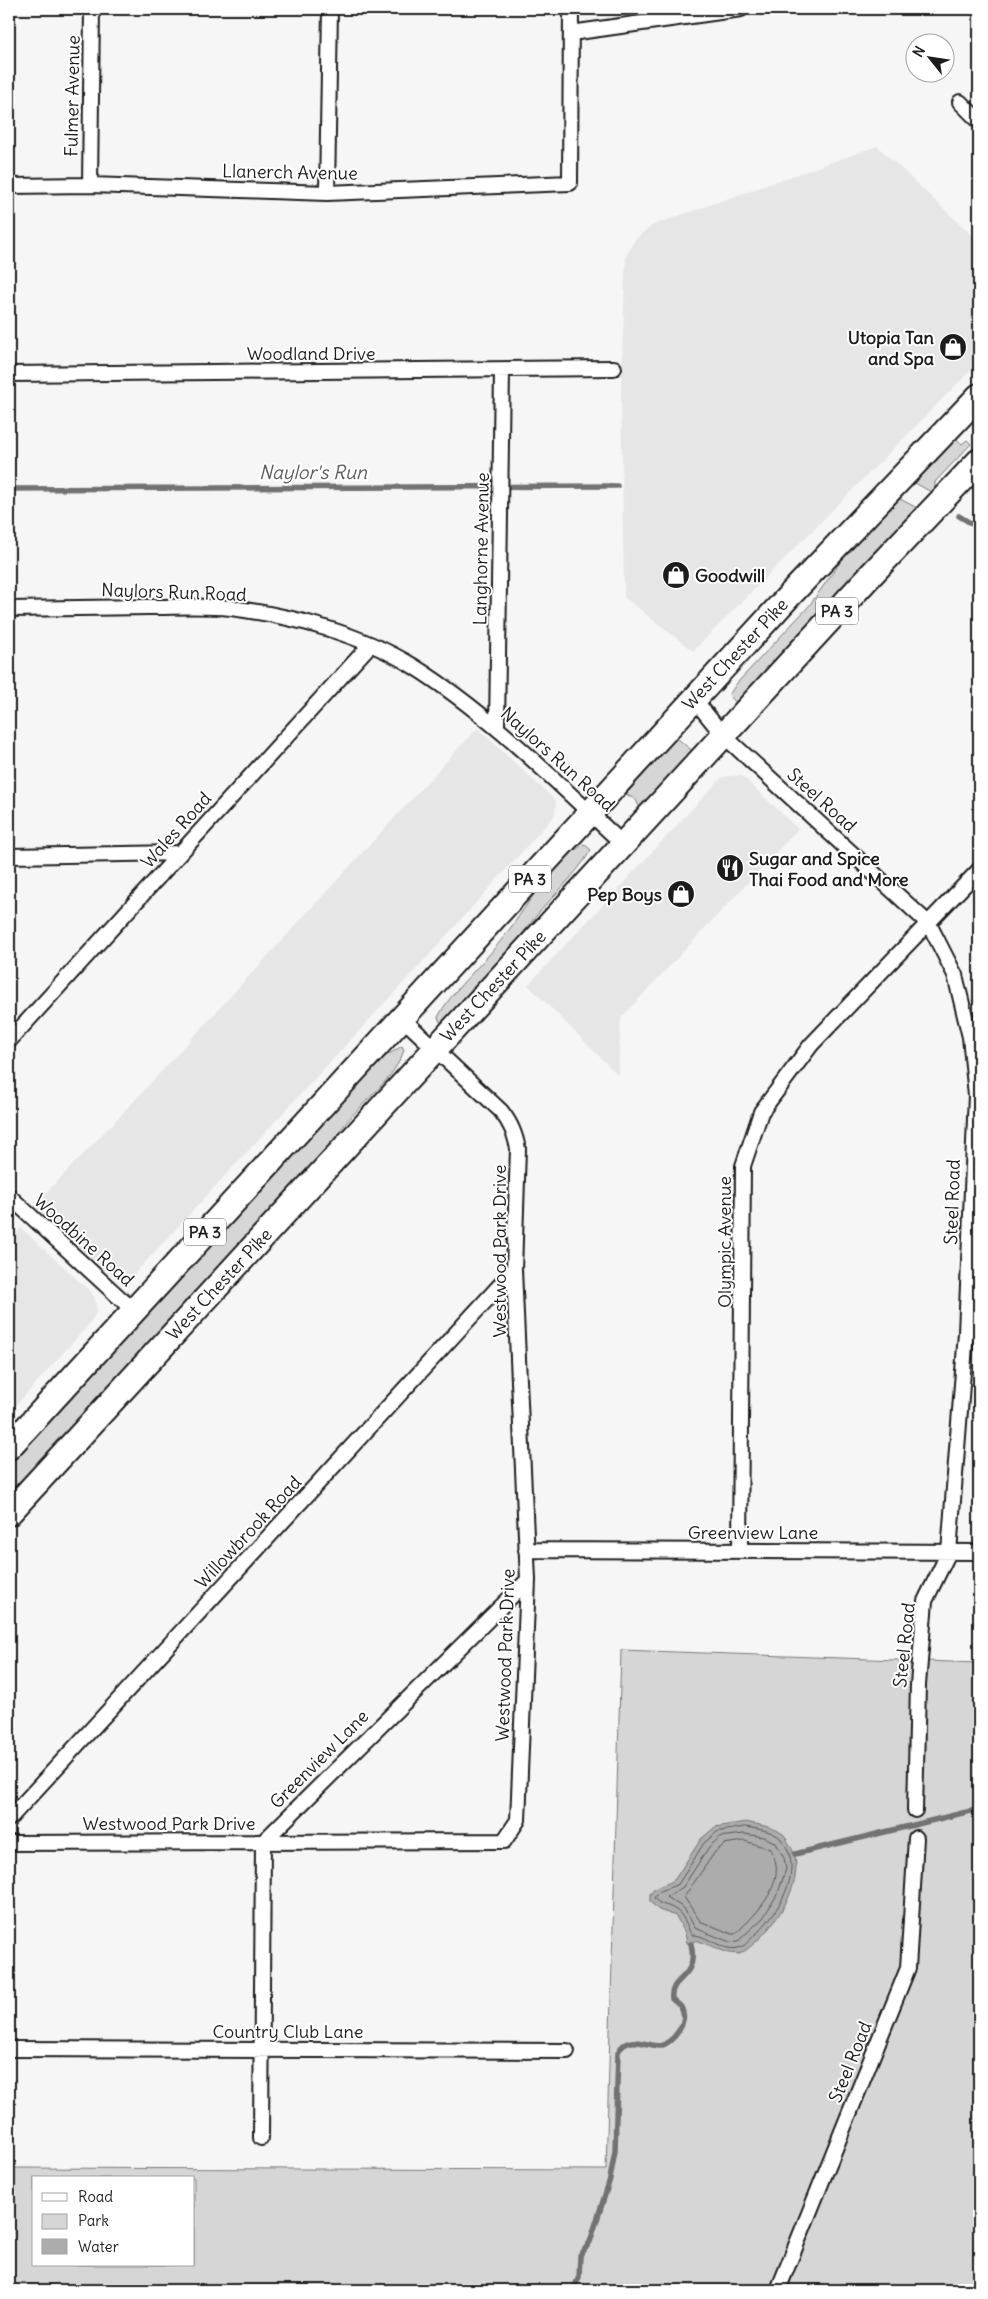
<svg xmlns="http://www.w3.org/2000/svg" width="988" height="2299" font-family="Delius,sans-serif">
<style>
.built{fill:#e6e6e6}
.green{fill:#d6d6d6;stroke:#797979;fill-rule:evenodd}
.water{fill:#acacac;stroke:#727272}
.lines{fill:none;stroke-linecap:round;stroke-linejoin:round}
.shore{stroke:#565656;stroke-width:1}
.stream{stroke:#727272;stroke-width:5.5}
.minor-casing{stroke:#1c1c1c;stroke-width:18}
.trunk-casing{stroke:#1c1c1c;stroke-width:28}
.minor{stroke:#fff;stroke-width:14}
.trunk{stroke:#fff;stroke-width:24}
.labels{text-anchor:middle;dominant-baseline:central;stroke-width:4;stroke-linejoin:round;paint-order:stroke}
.shield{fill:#fff;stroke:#606060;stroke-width:1}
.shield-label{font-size:16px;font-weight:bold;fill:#1c1c1c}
.street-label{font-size:18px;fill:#1c1c1c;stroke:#fff}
.poi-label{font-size:18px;font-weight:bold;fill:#1c1c1c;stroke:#fff;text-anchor:end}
.water-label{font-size:19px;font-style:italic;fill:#5d5d5d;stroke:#fff}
</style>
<rect width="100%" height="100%" fill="#f6f6f6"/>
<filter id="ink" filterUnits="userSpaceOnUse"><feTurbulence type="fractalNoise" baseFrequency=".02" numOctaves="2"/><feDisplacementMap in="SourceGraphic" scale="10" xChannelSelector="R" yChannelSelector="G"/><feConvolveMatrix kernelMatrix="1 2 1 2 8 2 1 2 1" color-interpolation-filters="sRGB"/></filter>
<g filter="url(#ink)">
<path class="built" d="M 877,146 L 979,242 L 979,362 L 693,651 L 624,597 L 621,391 L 626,256 L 635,239 L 653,225 Z
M 477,728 L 556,801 L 555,815 L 430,954 L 124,1285 L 31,1209 L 137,1098 Z
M 741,775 L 798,829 L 621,1018 L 618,1075 L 528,985 L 722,777 Z
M 21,1228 L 92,1293 L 96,1302 L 97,1311 L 90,1323 L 9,1413 L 9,1242 Z"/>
<path class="green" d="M 955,438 L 962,444 L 967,440 L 971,444 L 935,482 L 935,494 L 913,482 Z
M 898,498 L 921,510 L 738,705 L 729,695 L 737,683 L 809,606 L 844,557 Z
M 677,738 L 696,754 L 642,812 L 636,800 L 626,794 Z
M 584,844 L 591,850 C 575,877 551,897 532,921 C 516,941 463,1020 440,1022 L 438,1017 C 453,989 479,968 499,943 C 526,910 546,867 584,844 Z
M 402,1046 L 404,1050 C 394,1080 365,1099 346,1123 C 333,1139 322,1157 310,1174 L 9,1502 L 9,1465 L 383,1058 Z
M 621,1650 L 979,1663 L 979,2290 L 9,2290 L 9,2168 L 606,2170 ZM 34,2178 L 194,2178 L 194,2265 L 34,2265 Z"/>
<path class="water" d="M 746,1822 C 758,1825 772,1826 783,1834 C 786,1836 788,1843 791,1847 C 810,1881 770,1936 740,1954 L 728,1953 L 696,1940 L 691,1944 L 687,1943 L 685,1933 L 676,1916 L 659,1910 L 650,1902 L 650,1894 C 657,1884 667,1886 675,1879 L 701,1839 L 715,1827 Z"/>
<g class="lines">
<path class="shore" d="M 745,1827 C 756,1829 773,1830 781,1839 C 806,1869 779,1912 756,1934 C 751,1938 745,1947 738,1948 C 722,1952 707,1934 691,1935 C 688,1927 683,1914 676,1910 C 668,1904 660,1906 654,1898 C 659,1888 671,1889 679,1883 L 704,1843 L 717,1832 Z
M 745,1834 L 764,1837 L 776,1843 L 784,1858 L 786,1869 L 778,1893 L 763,1918 L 738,1941 L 730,1942 L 695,1928 L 684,1908 L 666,1897 L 683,1887 L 709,1847 L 720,1837 Z
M 745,1841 L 770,1849 C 790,1880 758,1913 735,1934 L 732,1934 L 700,1921 L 684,1897 L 715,1852 L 725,1844 Z"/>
<path class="stream" d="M 9,489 L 617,486
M 959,516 L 979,528
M 795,1854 L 979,1809
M 573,2290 L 579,2277 L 580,2256 L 590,2242 L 610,2179 L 615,2151 L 618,2052 C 628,2034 644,2045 659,2046 C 673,2044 690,2021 681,2007 C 679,2004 675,2002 672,1999 C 669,1976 699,1980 691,1944"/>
<g class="minor-casing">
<path id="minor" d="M 571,33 L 741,9
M 960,102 L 979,121
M 90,185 L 92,9
M 9,186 L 90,185 L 327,193 L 570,183 L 571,9
M 327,193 L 330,9
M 9,374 L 614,368
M 9,609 C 55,608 102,608 148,607 C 176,607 204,605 231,608 C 292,616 361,634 413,666 C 491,715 556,782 623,844
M 694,699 L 723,735 L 929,924 L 955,975 L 970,1037 L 976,1095 L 966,1333 L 949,1552 L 925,1601 L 918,1685 L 915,1810
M 497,728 L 502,370
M 9,856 L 180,853
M 9,1041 L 370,645
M 9,1196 L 134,1311
M 526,1550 L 979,1552
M 740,1551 L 743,1166 L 761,1112 L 811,1045 L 979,870
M 9,1819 L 514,1270
M 9,1843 L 504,1841 L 518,1820 L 528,1580 L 514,1270 L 518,1149 C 515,1134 511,1124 501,1111 L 402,1018
M 9,2049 L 567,2051
M 261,2138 L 263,1842 L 528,1580
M 778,2290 L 908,1968 L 916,1838"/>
</g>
<g class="trunk-casing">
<path id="trunk" d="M 9,1447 L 788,597 L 979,396
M 9,1513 L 866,580 L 979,461"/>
</g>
<use href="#minor" class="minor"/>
<use href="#trunk" class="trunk"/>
</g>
</g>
<defs>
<g id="shop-disc" transform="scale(1.4375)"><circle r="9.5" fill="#1c1c1c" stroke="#fff"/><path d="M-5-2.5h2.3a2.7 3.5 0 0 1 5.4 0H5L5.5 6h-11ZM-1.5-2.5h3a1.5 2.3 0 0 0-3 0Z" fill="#fff"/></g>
<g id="restaurant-disc" transform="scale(1.4375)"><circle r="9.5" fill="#1c1c1c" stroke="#fff"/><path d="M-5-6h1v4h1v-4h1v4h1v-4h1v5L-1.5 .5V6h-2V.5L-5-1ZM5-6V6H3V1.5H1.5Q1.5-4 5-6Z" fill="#fff"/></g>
</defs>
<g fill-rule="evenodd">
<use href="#shop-disc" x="953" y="347"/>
<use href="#shop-disc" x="676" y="575"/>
<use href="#restaurant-disc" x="730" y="868"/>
<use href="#shop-disc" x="681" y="894"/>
</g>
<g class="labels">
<g class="shield">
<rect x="816" y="597.5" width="42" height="27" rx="4"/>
<rect x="509" y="865.5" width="42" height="27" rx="4"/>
<rect x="184" y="1218.5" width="42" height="27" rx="4"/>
</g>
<g class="shield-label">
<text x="837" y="611">PA 3</text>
<text x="530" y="879">PA 3</text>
<text x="205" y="1232">PA 3</text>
</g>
<g class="street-label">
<text transform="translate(72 96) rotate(-89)">Fulmer Avenue</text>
<text transform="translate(290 172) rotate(1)">Llanerch Avenue</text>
<text x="311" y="353">Woodland Drive</text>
<text transform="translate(481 549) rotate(-89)">Langhorne Avenue</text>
<text transform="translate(174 592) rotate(2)">Naylors Run Road</text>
<text transform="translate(735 654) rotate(-47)">West Chester Pike</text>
<text transform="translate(558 759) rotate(42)">Naylors Run Road</text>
<text transform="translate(822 800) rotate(42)">Steel Road</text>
<text transform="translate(176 830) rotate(-48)">Wales Road</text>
<text transform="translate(493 986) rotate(-47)">West Chester Pike</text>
<text transform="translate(952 1202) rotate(-88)">Steel Road</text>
<text transform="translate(84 1240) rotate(42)">Woodbine Road</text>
<text transform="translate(724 1242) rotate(-90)">Olympic Avenue</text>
<text transform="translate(499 1251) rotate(-90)">Westwood Park Drive</text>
<text transform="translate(219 1284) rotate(-47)">West Chester Pike</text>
<text transform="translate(248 1532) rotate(-47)">Willowbrook Road</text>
<text x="753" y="1532">Greenview Lane</text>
<text transform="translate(904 1645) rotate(-84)">Steel Road</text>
<text transform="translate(505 1655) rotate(-88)">Westwood Park Drive</text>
<text transform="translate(319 1759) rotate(-45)">Greenview Lane</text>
<text x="169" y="1823">Westwood Park Drive</text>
<text x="288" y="2031">Country Club Lane</text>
<text transform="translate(850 2062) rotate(-68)">Steel Road</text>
</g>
<g class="poi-label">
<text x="934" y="337">Utopia Tan<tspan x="934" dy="21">and Spa</tspan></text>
<text x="695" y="575" text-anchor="start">Goodwill</text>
<text x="749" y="858" text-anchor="start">Sugar and Spice<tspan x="749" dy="21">Thai Food and More</tspan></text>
<text x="662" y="894">Pep Boys</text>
</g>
<g class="water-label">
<text x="313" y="472">Naylor's Run</text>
</g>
</g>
<rect width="988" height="2299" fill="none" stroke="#fff" stroke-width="30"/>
<rect x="15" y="15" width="958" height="2269" fill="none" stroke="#1c1c1c" stroke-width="2" filter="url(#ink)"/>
<rect x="32" y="2176" width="162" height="90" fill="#ffffff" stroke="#a4a4a4"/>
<rect x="42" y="2193" width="25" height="8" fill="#ffffff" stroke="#a4a4a4"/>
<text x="78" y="2202" font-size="15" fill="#1c1c1c">Road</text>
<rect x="42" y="2214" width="25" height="15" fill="#d6d6d6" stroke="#a4a4a4"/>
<text x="78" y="2226" font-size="15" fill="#1c1c1c">Park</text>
<rect x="42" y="2239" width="25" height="15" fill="#acacac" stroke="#a4a4a4"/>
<text x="78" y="2252" font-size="15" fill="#1c1c1c">Water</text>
<g transform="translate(930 58) rotate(300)"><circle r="24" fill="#ffffff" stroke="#a4a4a4"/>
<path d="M0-4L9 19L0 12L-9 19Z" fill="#1c1c1c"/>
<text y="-8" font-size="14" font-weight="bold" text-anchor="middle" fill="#1c1c1c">N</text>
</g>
</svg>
